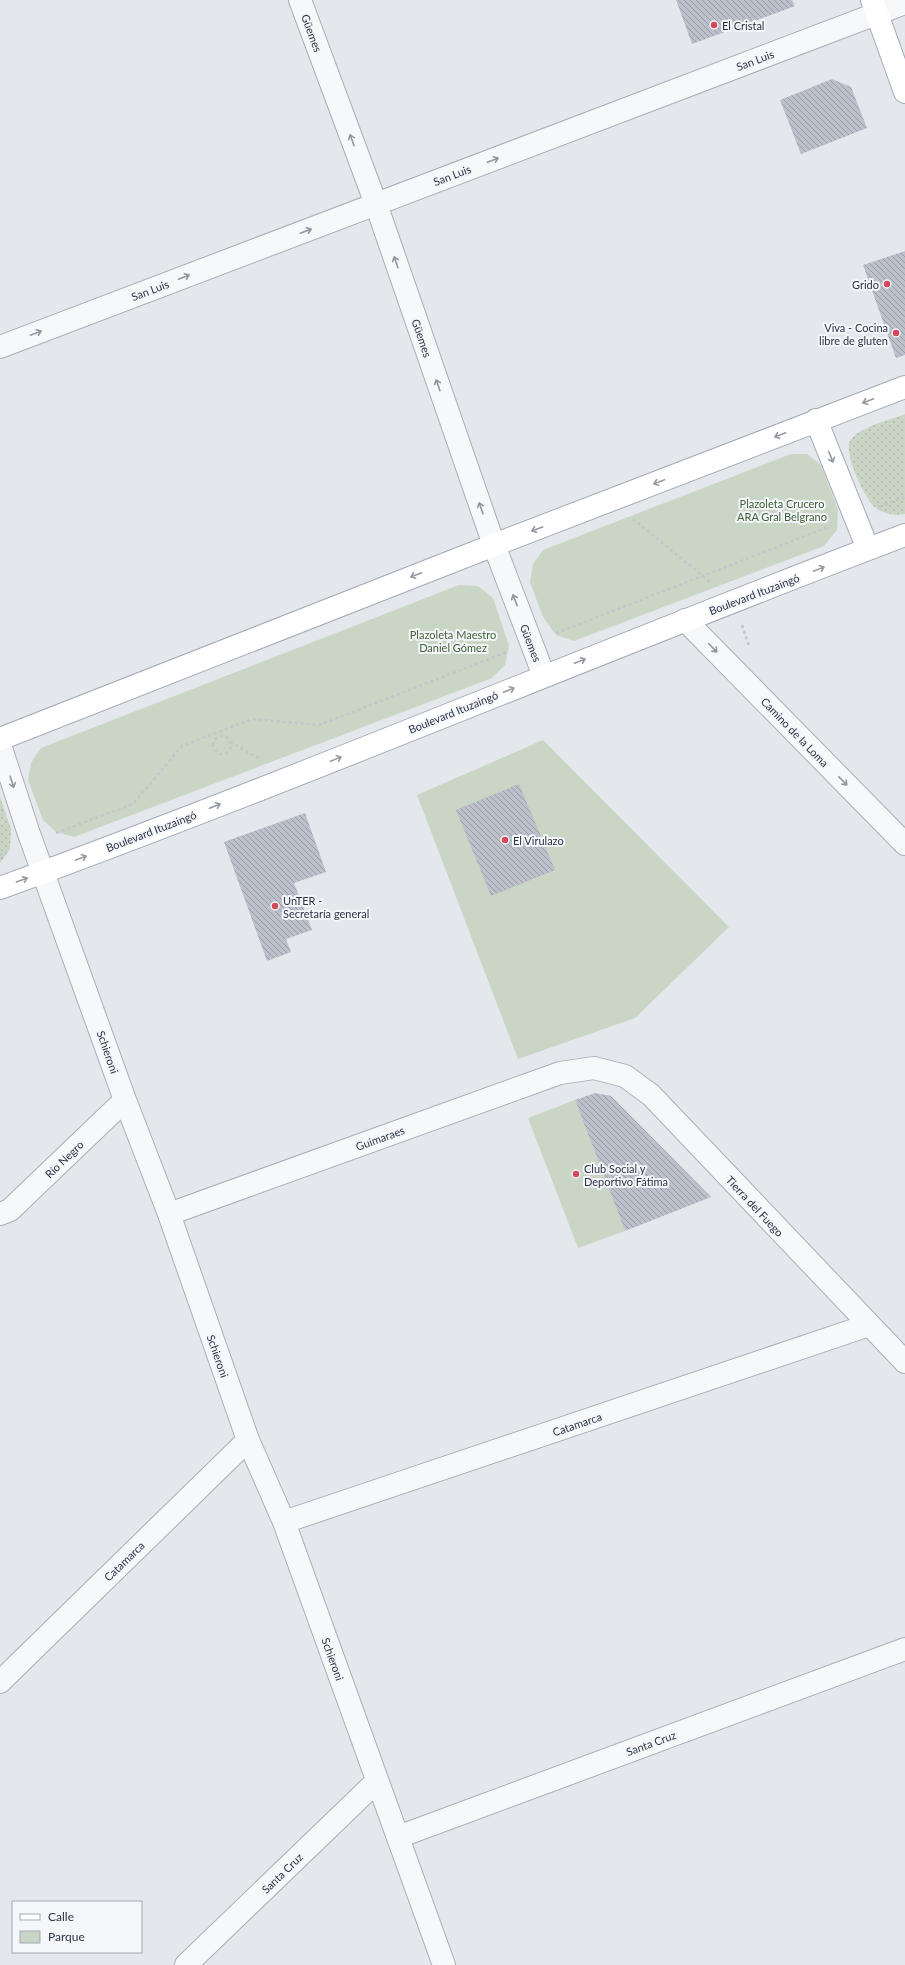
<svg xmlns="http://www.w3.org/2000/svg" width="905" height="1965" font-family="Lato,sans-serif">
<style>
.grass{fill:url(#grass-dots)}
.green{fill:#c9d6c5}
.building{fill:url(#building-back-hatch)}
.lines{fill:none;stroke-linecap:round;stroke-linejoin:round}
.minor-casing{stroke:#a9aeb7;stroke-width:24}
.major-casing{stroke:#a3abb8;stroke-width:24}
.path{stroke:#c2c5cb;stroke-width:2.5;stroke-dasharray:3 3;stroke-linecap:butt}
.minor{stroke:#f7f8fa;stroke-width:22}
.major{stroke:#fff;stroke-width:22}
.oneway{stroke:#9196a0}
.oneway2{stroke:#959aa2}
.poi-dot{fill:#d1495b;stroke:#f4f6f9;stroke-width:1.5}
.labels{text-anchor:middle;dominant-baseline:central;stroke-width:4;stroke-linejoin:round;paint-order:stroke}
.poi-label{font-size:11px;fill:#2b3445;stroke:#f4f6f9;text-anchor:start}
.street-label{font-size:11px;fill:#2b3445;stroke:#f4f6f9}
.park-label{font-size:11px;fill:#3f6138;stroke:#f4f6f9}
</style>
<defs>
<pattern id="grass-dots" width="8" height="8" patternUnits="userSpaceOnUse"><rect width="8" height="8" fill="#c9d6c5"/><path d="M2 2h.1M6 6h.1" fill="none" stroke="#adb8ab" stroke-width="1.8" stroke-linecap="round"/></pattern>
<pattern id="building-back-hatch" width="6" height="6" patternUnits="userSpaceOnUse"><rect width="6" height="6" fill="#bbc0ca"/><path d="M-1 5l2 2M0 0l6 6M5-1l2 2" fill="none" stroke="#989da6"/></pattern>
</defs>
<rect width="100%" height="100%" fill="#e4e7ec"/>
<path class="grass" d="M 905,414 L 905,514 C 895,516 884,514 876,508 C 865,500 843,452 850,441 C 858,427 890,420 905,414 Z
M 0,797 L 11,829 L 10,849 L 0,863 Z"/>
<path class="green" d="M 791,454 L 807,454 L 821,465 L 838,510 L 837,530 L 824,546 L 574,641 L 556,635 L 543,617 L 530,582 L 533,564 L 543,550 Z
M 459,585 L 478,586 L 493,598 L 509,646 L 505,665 L 492,678 L 74,837 L 56,832 L 43,820 L 28,780 L 31,763 L 41,748 Z
M 543,740 L 729,927 L 635,1018 L 518,1059 L 417,795 Z
M 575,1100 L 625,1231 L 578,1248 L 528,1118 Z"/>
<path class="building" d="M 676,0 L 792,0 L 795,6 L 692,44 Z
M 832,79 L 851,87 L 867,128 L 801,154 L 780,100 Z
M 905,251 L 905,355 L 896,358 L 863,265 Z
M 519,784 L 555,870 L 491,896 L 456,810 Z
M 305,813 L 326,872 L 294,883 L 312,930 L 286,939 L 291,952 L 267,961 L 224,842 Z
M 595,1093 L 611,1096 L 711,1197 L 625,1231 L 575,1100 Z"/>
<g class="lines">
<g class="minor-casing">
<path id="minor" d="M 300,0 L 376,204 L 494,545 L 544,676
M 0,347 L 905,3
M 685,620 L 905,844
M 0,745 L 28,831 L 125,1100 L 169,1214 L 248,1440 L 284,1522 L 444,1965
M 0,1214 L 10,1210 L 125,1100
M 169,1214 L 560,1073 L 594,1068 L 625,1076 L 651,1095 L 905,1362
M 284,1522 L 869,1325
M 0,1682 L 248,1440
M 398,1837 L 905,1649
M 186,1965 L 377,1781"/>
</g>
<g class="major-casing">
<path id="major" d="M 872,0 L 905,92
M 816,420 L 868,549
M 0,739 L 494,545 L 905,387
M 0,888 C 304,777 602,650 905,535"/>
</g>
<path class="path" d="M 879,507 L 905,497
M 633,519 L 710,582
M 742,625 L 749,646
M 556,633 L 831,526
M213 745a9 9 0 1 1 18 0a9 9 0 1 1-18 0Z
M 230,742 L 262,760
M 56,833 L 133,804 L 182,746 L 252,719 L 319,725 L 507,652
M 0,855 L 7,852"/>
<use href="#minor" class="minor"/>
<use href="#major" class="major"/>
</g>
<defs><path id="oneway-shaft" d="M-6 0H5M1.5-3L5.5 0L1.5 3" fill="none" stroke-width="1.6" stroke-linecap="round" stroke-linejoin="round"/></defs>
<g class="oneway">
<use href="#oneway-shaft" transform="translate(352 140) rotate(-110)"/>
<use href="#oneway-shaft" transform="translate(493 160) rotate(-21)"/>
<use href="#oneway-shaft" transform="translate(306 231) rotate(-21)"/>
<use href="#oneway-shaft" transform="translate(396 262) rotate(-109)"/>
<use href="#oneway-shaft" transform="translate(184 277) rotate(-21)"/>
<use href="#oneway-shaft" transform="translate(36 333) rotate(-21)"/>
<use href="#oneway-shaft" transform="translate(438 385) rotate(-109)"/>
<use href="#oneway-shaft" transform="translate(481 508) rotate(-109)"/>
<use href="#oneway-shaft" transform="translate(515 600) rotate(-111)"/>
<use href="#oneway-shaft" transform="translate(713 648) rotate(46)"/>
<use href="#oneway-shaft" transform="translate(843 781) rotate(46)"/>
<use href="#oneway-shaft" transform="translate(12 782) rotate(72)"/>
</g>
<g class="oneway2">
<use href="#oneway-shaft" transform="translate(868 401) rotate(159)"/>
<use href="#oneway-shaft" transform="translate(780 435) rotate(159)"/>
<use href="#oneway-shaft" transform="translate(831 457) rotate(68)"/>
<use href="#oneway-shaft" transform="translate(659 482) rotate(159)"/>
<use href="#oneway-shaft" transform="translate(537 529) rotate(160)"/>
<use href="#oneway-shaft" transform="translate(819 569) rotate(-22)"/>
<use href="#oneway-shaft" transform="translate(416 575) rotate(159)"/>
<use href="#oneway-shaft" transform="translate(580 661) rotate(-21)"/>
<use href="#oneway-shaft" transform="translate(509 690) rotate(-22)"/>
<use href="#oneway-shaft" transform="translate(336 759) rotate(-22)"/>
<use href="#oneway-shaft" transform="translate(215 806) rotate(-21)"/>
<use href="#oneway-shaft" transform="translate(81 858) rotate(-21)"/>
<use href="#oneway-shaft" transform="translate(22 880) rotate(-20)"/>
</g>
<g class="poi-dot">
<circle cx="714" cy="25" r="4"/>
<circle cx="887" cy="284" r="4"/>
<circle cx="896" cy="333" r="4"/>
<circle cx="505" cy="840" r="4"/>
<circle cx="275" cy="906" r="4"/>
<circle cx="576" cy="1174" r="4"/>
</g>
<g class="labels">
<g class="poi-label">
<text x="722" y="25">El Cristal</text>
<text x="879" y="284" text-anchor="end">Grido</text>
<text x="888" y="327" text-anchor="end">Viva - Cocina<tspan x="888" dy="13">libre de gluten</tspan></text>
<text x="513" y="840">El Virulazo</text>
<text x="283" y="900">UnTER -<tspan x="283" dy="13">Secretaría general</tspan></text>
<text x="584" y="1168">Club Social y<tspan x="584" dy="13">Deportivo Fátima</tspan></text>
</g>
<g class="street-label">
<text transform="translate(312 33) rotate(70)">Güemes</text>
<text transform="translate(755 60) rotate(-21)">San Luis</text>
<text transform="translate(452 175) rotate(-21)">San Luis</text>
<text transform="translate(150 290) rotate(-21)">San Luis</text>
<text transform="translate(422 338) rotate(71)">Güemes</text>
<text transform="translate(754 594) rotate(-21)">Boulevard Ituzaingó</text>
<text transform="translate(531 643) rotate(69)">Güemes</text>
<text transform="translate(453 712) rotate(-22)">Boulevard Ituzaingó</text>
<text transform="translate(795 732) rotate(46)">Camino de la Loma</text>
<text transform="translate(151 831) rotate(-21)">Boulevard Ituzaingó</text>
<text transform="translate(108 1052) rotate(71)">Schieroni</text>
<text transform="translate(380 1138) rotate(-20)">Guimaraes</text>
<text transform="translate(64 1159) rotate(-44)">Río Negro</text>
<text transform="translate(755 1206) rotate(47)">Tierra del Fuego</text>
<text transform="translate(218 1356) rotate(71)">Schieroni</text>
<text transform="translate(577 1424) rotate(-19)">Catamarca</text>
<text transform="translate(124 1561) rotate(-44)">Catamarca</text>
<text transform="translate(333 1659) rotate(70)">Schieroni</text>
<text transform="translate(651 1743) rotate(-20)">Santa Cruz</text>
<text transform="translate(282 1873) rotate(-44)">Santa Cruz</text>
</g>
<g class="park-label">
<text x="782" y="503">Plazoleta Crucero<tspan x="782" dy="13">ARA Gral Belgrano</tspan></text>
<text x="453" y="634">Plazoleta Maestro<tspan x="453" dy="13">Daniel Gómez</tspan></text>
</g>
</g>
<rect x="12" y="1901" width="130" height="52" fill="#f4f6f9" stroke="#a4a8b1"/>
<rect x="20" y="1914" width="20" height="6" fill="#ffffff" stroke="#a4a8b1"/>
<text x="48" y="1921" font-size="12" fill="#2b3445">Calle</text>
<rect x="20" y="1931" width="20" height="12" fill="#c9d6c5" stroke="#a4a8b1"/>
<text x="48" y="1941" font-size="12" fill="#2b3445">Parque</text>
</svg>
